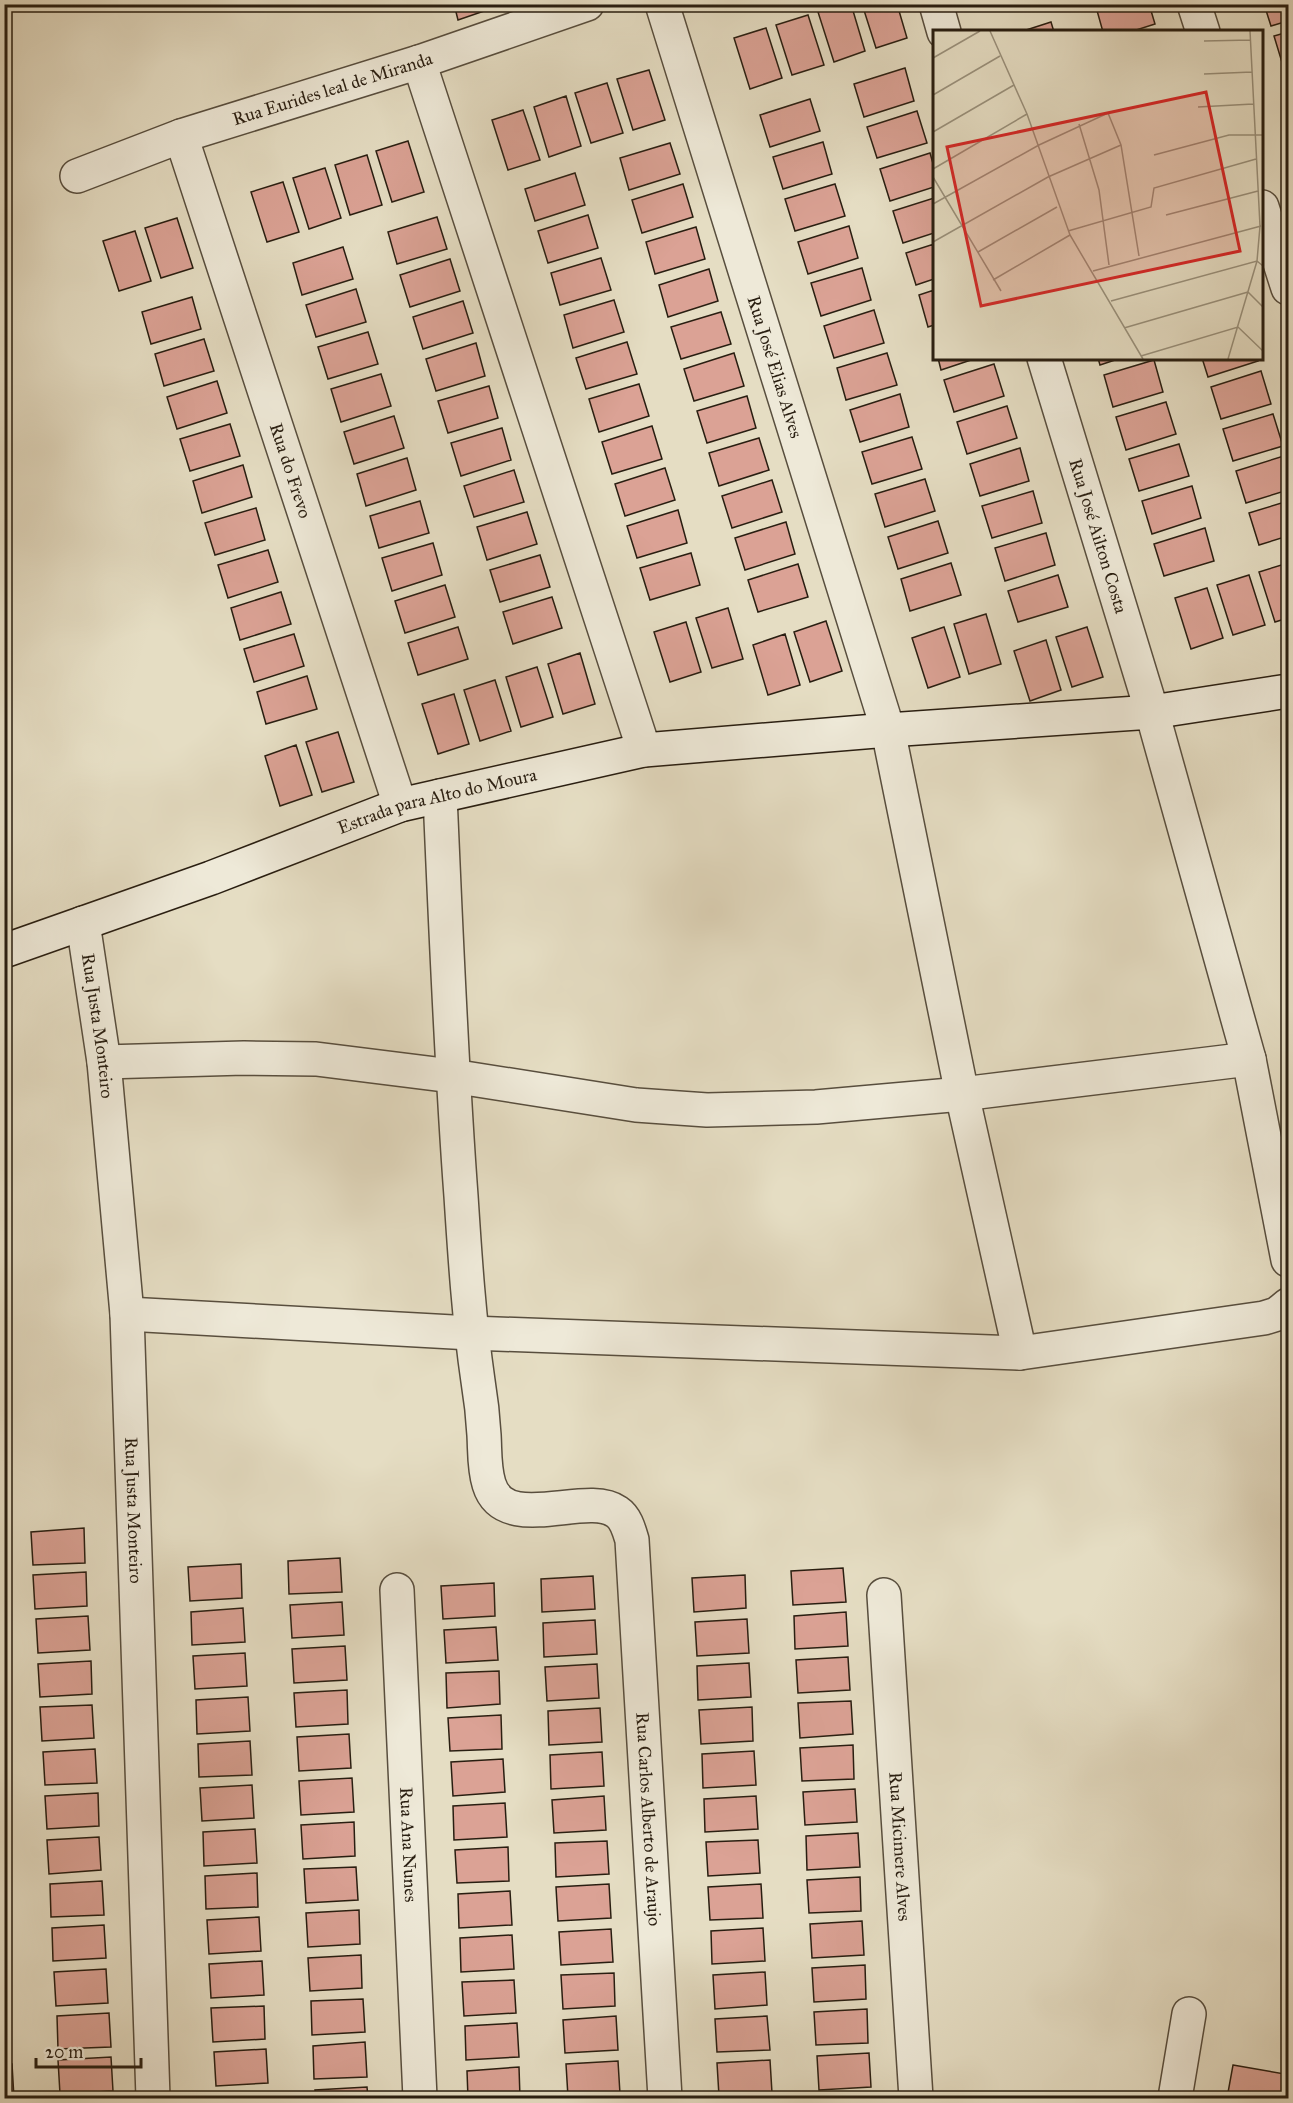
<svg xmlns="http://www.w3.org/2000/svg" width="1293" height="2103" font-family="'IM FELL Great Primer',serif">
<style>
.building{fill:#dba295;stroke:#291e11;stroke-width:1.5}
.lines{fill:none;stroke-linecap:round;stroke-linejoin:round}
.street-casing{stroke:#584e3e;stroke-width:36}
.secondary-casing{stroke:#291e11;stroke-width:36}
.street{stroke:#eee9d8;stroke-width:33}
.secondary{stroke:#eee9d8;stroke-width:33}
.labels{text-anchor:middle;dominant-baseline:central;stroke-width:4.5;stroke-linejoin:round;paint-order:stroke}
.street-label{font-size:18px;fill:#291e11;stroke:#eee9d8}
.inset-road{fill:none;stroke:#9a917c;stroke-width:1.5}
.view{fill:#d62828;fill-opacity:0.15;stroke:#d62828;stroke-width:3}
.inset-edge{fill:none;stroke:#291e11;stroke-width:3}
</style>
<rect width="100%" height="100%" fill="#e5ddc3"/>
<filter id="stains"><feTurbulence type="fractalNoise" baseFrequency=".00333" numOctaves="4"/><feColorMatrix values="0 0 0 0 .2 0 0 0 0 .09 0 0 0 0 .02 0 0 0 .5 -.17"/></filter>
<radialGradient id="worn" r=".72"><stop offset=".6" stop-color="#630" stop-opacity="0"/><stop offset="1" stop-color="#630" stop-opacity=".3"/></radialGradient>
<path class="building" d="M 454,4 L 489,4 L 490,9 L 458,20 Z
M 840,4 L 851,4 L 865,51 L 834,62 L 818,12 Z
M 862,4 L 897,4 L 907,38 L 876,48 Z
M 1103,4 L 1149,4 L 1155,24 L 1130,32 L 1103,32 L 1096,7 Z
M 1264,4 L 1288,4 L 1288,21 L 1271,26 Z
M 808,15 L 824,65 L 792,75 L 776,25 Z
M 1051,22 L 1054,32 L 1020,32 Z
M 766,28 L 782,78 L 750,89 L 734,38 Z
M 1288,32 L 1288,67 L 1284,69 L 1274,36 Z
M 905,68 L 914,101 L 864,117 L 854,84 Z
M 649,70 L 665,120 L 633,130 L 617,79 Z
M 607,83 L 623,133 L 591,143 L 575,93 Z
M 566,96 L 581,146 L 549,157 L 534,107 Z
M 810,99 L 820,131 L 770,147 L 760,115 Z
M 523,110 L 540,160 L 508,170 L 492,120 Z
M 917,111 L 927,143 L 877,158 L 867,127 Z
M 408,141 L 424,192 L 392,202 L 376,151 Z
M 823,142 L 832,174 L 783,189 L 773,157 Z
M 670,143 L 680,174 L 629,190 L 620,158 Z
M 930,153 L 934,167 L 934,187 L 890,201 L 880,169 Z
M 367,155 L 382,205 L 350,215 L 335,165 Z
M 325,168 L 341,218 L 309,229 L 293,178 Z
M 575,173 L 585,205 L 535,221 L 525,189 Z
M 283,182 L 299,232 L 267,242 L 251,192 Z
M 683,184 L 693,217 L 642,233 L 632,200 Z
M 835,184 L 845,216 L 795,231 L 785,199 Z
M 934,198 L 934,233 L 903,243 L 893,211 Z
M 588,215 L 598,248 L 548,263 L 538,231 Z
M 437,217 L 447,249 L 397,264 L 388,232 Z
M 177,218 L 193,268 L 161,278 L 145,228 Z
M 849,226 L 858,258 L 808,274 L 798,242 Z
M 696,227 L 705,259 L 655,274 L 646,242 Z
M 135,231 L 151,281 L 119,291 L 103,241 Z
M 934,244 L 934,279 L 916,285 L 906,253 Z
M 343,247 L 353,279 L 302,295 L 293,263 Z
M 601,258 L 611,290 L 560,305 L 551,273 Z
M 450,259 L 460,291 L 410,307 L 400,275 Z
M 862,268 L 871,300 L 821,316 L 811,283 Z
M 709,269 L 718,301 L 668,317 L 659,285 Z
M 356,289 L 366,322 L 316,337 L 306,305 Z
M 934,290 L 934,325 L 928,327 L 919,295 Z
M 192,297 L 201,329 L 151,344 L 142,312 Z
M 614,300 L 624,332 L 573,348 L 564,315 Z
M 463,301 L 473,333 L 423,349 L 413,317 Z
M 874,310 L 884,343 L 834,358 L 824,326 Z
M 721,312 L 731,344 L 681,359 L 671,327 Z
M 368,332 L 378,364 L 328,379 L 318,347 Z
M 204,339 L 214,371 L 164,386 L 155,354 Z
M 627,342 L 637,374 L 586,389 L 576,358 Z
M 476,343 L 485,376 L 436,391 L 426,359 Z
M 734,353 L 744,386 L 694,401 L 684,369 Z
M 887,353 L 897,385 L 846,400 L 837,368 Z
M 938,358 L 977,358 L 941,370 Z
M 1098,358 L 1121,358 L 1100,365 Z
M 1202,358 L 1257,358 L 1258,361 L 1208,377 Z
M 1154,360 L 1163,392 L 1113,407 L 1104,375 Z
M 994,364 L 1004,396 L 954,412 L 944,380 Z
M 1261,371 L 1271,404 L 1221,419 L 1211,387 Z
M 381,374 L 391,406 L 341,422 L 331,389 Z
M 217,381 L 227,413 L 177,429 L 167,397 Z
M 639,384 L 649,416 L 599,432 L 589,399 Z
M 489,386 L 498,418 L 448,433 L 438,401 Z
M 900,394 L 909,427 L 860,442 L 850,410 Z
M 747,396 L 756,428 L 707,443 L 697,411 Z
M 1166,402 L 1176,434 L 1126,450 L 1116,417 Z
M 1007,406 L 1017,438 L 967,454 L 957,422 Z
M 1273,414 L 1283,446 L 1233,461 L 1223,429 Z
M 394,416 L 404,448 L 354,464 L 344,432 Z
M 230,424 L 240,456 L 190,471 L 180,439 Z
M 652,426 L 662,459 L 612,474 L 602,442 Z
M 502,428 L 511,460 L 461,476 L 451,443 Z
M 912,437 L 922,469 L 872,484 L 862,452 Z
M 759,438 L 769,470 L 719,486 L 709,453 Z
M 1179,444 L 1189,476 L 1139,491 L 1129,459 Z
M 1020,448 L 1029,481 L 980,496 L 970,464 Z
M 1287,455 L 1288,462 L 1288,490 L 1246,503 L 1236,471 Z
M 407,458 L 416,490 L 366,506 L 357,474 Z
M 243,465 L 252,497 L 202,513 L 193,481 Z
M 665,468 L 675,500 L 625,516 L 615,484 Z
M 514,470 L 524,502 L 474,517 L 464,486 Z
M 925,479 L 935,511 L 885,527 L 875,494 Z
M 772,480 L 782,512 L 732,528 L 722,496 Z
M 1192,486 L 1201,518 L 1152,534 L 1142,501 Z
M 1033,491 L 1042,523 L 992,538 L 982,506 Z
M 420,501 L 429,533 L 379,548 L 370,516 Z
M 1288,501 L 1288,536 L 1259,545 L 1249,513 Z
M 256,508 L 265,540 L 215,555 L 205,523 Z
M 678,510 L 687,543 L 637,558 L 627,526 Z
M 527,512 L 537,544 L 487,560 L 477,527 Z
M 938,521 L 948,553 L 898,569 L 888,537 Z
M 786,522 L 795,554 L 745,570 L 735,538 Z
M 1205,528 L 1214,561 L 1164,576 L 1154,544 Z
M 1046,533 L 1055,565 L 1005,581 L 995,548 Z
M 433,543 L 442,575 L 392,591 L 382,558 Z
M 268,550 L 278,582 L 228,598 L 218,565 Z
M 691,553 L 700,585 L 650,600 L 640,568 Z
M 540,555 L 550,587 L 500,602 L 490,570 Z
M 951,563 L 961,595 L 910,611 L 901,579 Z
M 1288,563 L 1288,618 L 1275,622 L 1259,572 Z
M 798,564 L 808,597 L 758,612 L 748,580 Z
M 1058,575 L 1068,607 L 1018,622 L 1008,591 Z
M 1249,575 L 1265,625 L 1233,635 L 1217,585 Z
M 445,585 L 455,617 L 405,633 L 395,601 Z
M 1207,588 L 1223,638 L 1191,649 L 1175,598 Z
M 281,592 L 291,624 L 240,640 L 231,608 Z
M 552,597 L 562,628 L 513,644 L 503,612 Z
M 728,608 L 743,659 L 712,668 L 696,618 Z
M 986,614 L 1001,664 L 969,674 L 954,624 Z
M 826,621 L 842,671 L 810,682 L 794,632 Z
M 686,622 L 701,672 L 670,682 L 654,632 Z
M 458,627 L 468,659 L 418,675 L 408,643 Z
M 944,627 L 960,677 L 928,688 L 912,638 Z
M 1087,627 L 1103,677 L 1072,687 L 1056,637 Z
M 294,634 L 304,666 L 254,682 L 244,649 Z
M 785,634 L 800,685 L 768,695 L 753,645 Z
M 1046,640 L 1061,690 L 1030,701 L 1014,651 Z
M 580,653 L 595,704 L 563,714 L 548,664 Z
M 537,667 L 553,717 L 521,727 L 506,677 Z
M 307,676 L 317,709 L 266,724 L 257,692 Z
M 495,680 L 511,731 L 480,741 L 464,690 Z
M 454,694 L 469,744 L 438,754 L 422,704 Z
M 338,732 L 354,782 L 322,792 L 306,742 Z
M 296,745 L 312,795 L 280,806 L 265,756 Z
M 84,1528 L 85,1563 L 33,1565 L 31,1532 Z
M 340,1558 L 342,1592 L 289,1594 L 288,1561 Z
M 241,1564 L 242,1598 L 190,1601 L 188,1567 Z
M 843,1568 L 846,1602 L 793,1605 L 791,1571 Z
M 86,1572 L 87,1606 L 35,1609 L 33,1575 Z
M 745,1575 L 746,1608 L 694,1612 L 692,1578 Z
M 593,1576 L 595,1609 L 542,1612 L 541,1579 Z
M 494,1583 L 495,1616 L 443,1619 L 441,1586 Z
M 342,1602 L 344,1635 L 292,1638 L 290,1605 Z
M 243,1608 L 245,1642 L 192,1645 L 191,1612 Z
M 846,1612 L 848,1646 L 795,1649 L 794,1616 Z
M 88,1616 L 90,1650 L 38,1653 L 36,1619 Z
M 747,1619 L 749,1653 L 697,1656 L 695,1622 Z
M 595,1620 L 597,1654 L 544,1657 L 543,1623 Z
M 496,1627 L 498,1660 L 446,1663 L 444,1630 Z
M 345,1646 L 347,1680 L 294,1683 L 292,1649 Z
M 245,1653 L 247,1686 L 195,1689 L 193,1656 Z
M 848,1657 L 850,1690 L 798,1693 L 796,1660 Z
M 91,1661 L 92,1694 L 40,1697 L 38,1664 Z
M 749,1663 L 751,1697 L 698,1700 L 697,1666 Z
M 597,1664 L 599,1698 L 547,1701 L 545,1667 Z
M 499,1671 L 500,1704 L 447,1708 L 446,1673 Z
M 347,1690 L 348,1724 L 296,1727 L 294,1693 Z
M 248,1697 L 250,1731 L 197,1734 L 196,1700 Z
M 851,1701 L 853,1734 L 800,1738 L 798,1703 Z
M 92,1705 L 94,1738 L 42,1741 L 40,1707 Z
M 752,1707 L 753,1741 L 701,1744 L 699,1710 Z
M 600,1708 L 602,1742 L 549,1745 L 548,1711 Z
M 501,1715 L 502,1749 L 450,1751 L 448,1718 Z
M 349,1734 L 351,1768 L 299,1771 L 297,1737 Z
M 250,1741 L 252,1775 L 199,1777 L 198,1744 Z
M 853,1745 L 854,1779 L 802,1781 L 800,1748 Z
M 95,1749 L 97,1783 L 45,1785 L 43,1752 Z
M 754,1751 L 756,1785 L 703,1788 L 702,1754 Z
M 602,1752 L 604,1786 L 551,1789 L 550,1755 Z
M 503,1759 L 505,1792 L 453,1796 L 451,1762 Z
M 352,1778 L 354,1812 L 301,1815 L 299,1781 Z
M 252,1785 L 254,1818 L 202,1821 L 200,1788 Z
M 855,1789 L 857,1822 L 805,1825 L 803,1792 Z
M 98,1793 L 99,1826 L 47,1829 L 45,1796 Z
M 604,1796 L 606,1830 L 554,1833 L 552,1800 Z
M 756,1796 L 758,1829 L 705,1832 L 704,1799 Z
M 505,1803 L 507,1837 L 454,1840 L 453,1806 Z
M 354,1822 L 355,1856 L 303,1859 L 301,1825 Z
M 255,1829 L 257,1863 L 204,1866 L 203,1832 Z
M 858,1833 L 860,1867 L 807,1870 L 806,1836 Z
M 99,1837 L 101,1870 L 49,1874 L 47,1840 Z
M 758,1840 L 760,1873 L 708,1876 L 706,1842 Z
M 607,1841 L 609,1874 L 556,1877 L 555,1843 Z
M 508,1847 L 509,1881 L 457,1883 L 455,1850 Z
M 356,1867 L 358,1900 L 306,1903 L 304,1869 Z
M 257,1873 L 258,1907 L 206,1909 L 205,1876 Z
M 860,1877 L 861,1911 L 809,1913 L 807,1880 Z
M 102,1881 L 104,1915 L 51,1917 L 50,1884 Z
M 609,1884 L 611,1918 L 558,1921 L 556,1887 Z
M 761,1884 L 763,1918 L 710,1920 L 708,1887 Z
M 510,1891 L 512,1925 L 459,1928 L 458,1894 Z
M 359,1910 L 360,1944 L 308,1947 L 306,1913 Z
M 259,1917 L 261,1951 L 209,1954 L 207,1920 Z
M 862,1921 L 864,1955 L 812,1958 L 810,1924 Z
M 104,1925 L 106,1958 L 53,1961 L 52,1928 Z
M 763,1928 L 765,1961 L 712,1964 L 711,1931 Z
M 611,1929 L 613,1962 L 561,1965 L 559,1932 Z
M 512,1935 L 514,1969 L 461,1972 L 460,1938 Z
M 361,1955 L 362,1988 L 310,1991 L 308,1958 Z
M 262,1961 L 264,1995 L 211,1998 L 209,1964 Z
M 865,1965 L 866,1999 L 814,2002 L 812,1968 Z
M 106,1969 L 108,2003 L 56,2006 L 54,1972 Z
M 765,1972 L 767,2005 L 715,2009 L 713,1975 Z
M 614,1973 L 615,2006 L 563,2009 L 561,1975 Z
M 4,1976 L 8,1976 L 9,2009 L 4,2010 Z
M 514,1980 L 516,2013 L 464,2016 L 462,1982 Z
M 363,1999 L 365,2032 L 312,2035 L 311,2001 Z
M 264,2006 L 265,2039 L 213,2042 L 211,2008 Z
M 867,2009 L 868,2043 L 816,2045 L 814,2012 Z
M 109,2013 L 111,2047 L 58,2049 L 57,2016 Z
M 616,2016 L 618,2050 L 565,2053 L 563,2020 Z
M 767,2016 L 770,2050 L 717,2052 L 715,2019 Z
M 4,2020 L 9,2020 L 11,2054 L 4,2054 Z
M 517,2023 L 519,2057 L 466,2060 L 465,2026 Z
M 365,2042 L 367,2077 L 314,2079 L 313,2046 Z
M 266,2049 L 268,2083 L 216,2086 L 214,2052 Z
M 869,2053 L 871,2087 L 819,2090 L 817,2056 Z
M 111,2057 L 113,2091 L 60,2094 L 58,2060 Z
M 770,2060 L 772,2093 L 719,2096 L 717,2063 Z
M 618,2061 L 620,2094 L 568,2097 L 566,2064 Z
M 4,2064 L 12,2064 L 14,2098 L 4,2098 Z
M 1233,2065 L 1285,2074 L 1280,2098 L 1227,2098 Z
M 519,2067 L 520,2098 L 468,2098 L 467,2071 Z
M 367,2087 L 368,2098 L 316,2098 L 315,2090 Z
M 269,2094 L 269,2098 L 216,2098 L 216,2096 Z"/>
<g class="lines">
<g class="street-casing">
<g id="street">
<path id="s1" d="M 662,4 L 888,730 L 962,1094 L 1020,1353"/>
<path d="M 936,4 L 944,32"/>
<path d="M 1194,4 L 1203,32"/>
<path d="M 419,62 L 644,750"/>
<path id="s2" d="M 181,136 L 400,805"/>
<path id="s3" d="M 77,176 L 181,136 L 419,62 L 587,4"/>
<path d="M 1262,207 L 1288,288"/>
<path id="s4" d="M 1044,358 L 1152,712 L 1249,1059 L 1288,1260"/>
<path id="s5" d="M 440,796 C 446,930 451,1063 461,1196 C 465,1258 469,1319 478,1381 C 481,1399 483,1417 484,1435 C 485,1452 484,1468 489,1484 C 505,1536 586,1490 617,1512 C 626,1518 629,1530 632,1540 L 665,2098"/>
<path id="s6" d="M 83,923 L 104,1062 L 127,1314 L 153,2098"/>
<path d="M 104,1062 L 244,1058 L 316,1059 L 452,1076 L 636,1105 L 707,1110 L 816,1107 L 962,1094 L 1249,1059"/>
<path d="M 127,1314 L 471,1333 L 1020,1353 L 1264,1318 L 1277,1314 L 1288,1305"/>
<path id="s7" d="M 397,1590 L 420,2098"/>
<path id="s8" d="M 884,1595 L 916,2098"/>
<path d="M 1175,2098 L 1189,2014"/>
</g>
</g>
<g class="secondary-casing">
<g id="secondary">
<path id="s9" d="M 4,951 L 211,878 L 400,805 L 644,750 L 888,730 L 1152,712 L 1288,691"/>
</g>
</g>
<use href="#street" class="street"/>
<use href="#secondary" class="secondary"/>
</g>
<g class="labels">
<g class="street-label">
<text stroke="none"><textPath href="#s3" startOffset="270">Rua Eurides leal de Miranda</textPath></text>
<text stroke="none"><textPath href="#s1" startOffset="380">Rua José Elias Alves</textPath></text>
<text stroke="none"><textPath href="#s2" startOffset="352">Rua do Frevo</textPath></text>
<text stroke="none"><textPath href="#s4" startOffset="186">Rua José Ailton Costa</textPath></text>
<text stroke="none"><textPath href="#s9" startOffset="459">Estrada para Alto do Moura</textPath></text>
<text stroke="none"><textPath href="#s6" startOffset="104">Rua Justa Monteiro</textPath></text>
<text stroke="none"><textPath href="#s6" startOffset="590">Rua Justa Monteiro</textPath></text>
<text stroke="none"><textPath href="#s5" startOffset="1143">Rua Carlos Alberto de Araujo</textPath></text>
<text stroke="none"><textPath href="#s7" startOffset="255">Rua Ana Nunes</textPath></text>
<text stroke="none"><textPath href="#s8" startOffset="252">Rua Micimere Alves</textPath></text>
</g>
</g>
<g transform="translate(933 30)">
<rect width="330" height="330" fill="#e5ddc3"/>
<path class="inset-road" d="M 57,1 L 94,84 L 137,205 L 210,329M 271,11 L 318,10M 0,28 L 47,1M 271,44 L 319,42M 0,65 L 67,26M 265,77 L 320,74M 146,94 L 166,160 L 176,235M 0,102 L 81,55M 221,125 L 296,105 L 330,105M 0,139 L 94,84M 0,147 L 68,261M 0,174 L 106,115 L 175,83 L 188,115 L 206,226M 233,185 L 325,161M 135,201 L 218,177 L 221,158 L 323,129M 0,212 L 115,147 L 188,115M 45,222 L 124,177M 160,241 L 328,196M 60,250 L 137,205M 315,262 L 330,277M 178,271 L 324,231 L 330,236M 191,298 L 315,262M 208,326 L 305,297 L 330,321M 295,329 L 324,231 L 327,196 L 317,1"/>
<path class="view" d="M 273,62 L 307,221 L 48,276 L 14,117 Z"/>
<rect width="330" height="330" class="inset-edge"/>
</g>
<rect width="1293" height="2103" fill="none" stroke="#e5ddc3" stroke-width="24"/>
<rect x="6" y="6" width="1281" height="2091" fill="none" stroke="#291e11" stroke-width="3"/>
<rect x="12" y="12" width="1269" height="2079" fill="none" stroke="#291e11" stroke-width="1.5"/>
<path d="M36 2058v9h105v-9" fill="none" stroke="#291e11" stroke-width="3"/>
<text x="45" y="2058" font-size="18" fill="#291e11" stroke="#eee9d8" stroke-width="4.5" paint-order="stroke">20 m</text>
<rect width="100%" height="100%" filter="url(#stains)"/>
<rect width="100%" height="100%" fill="url(#worn)"/>
</svg>
